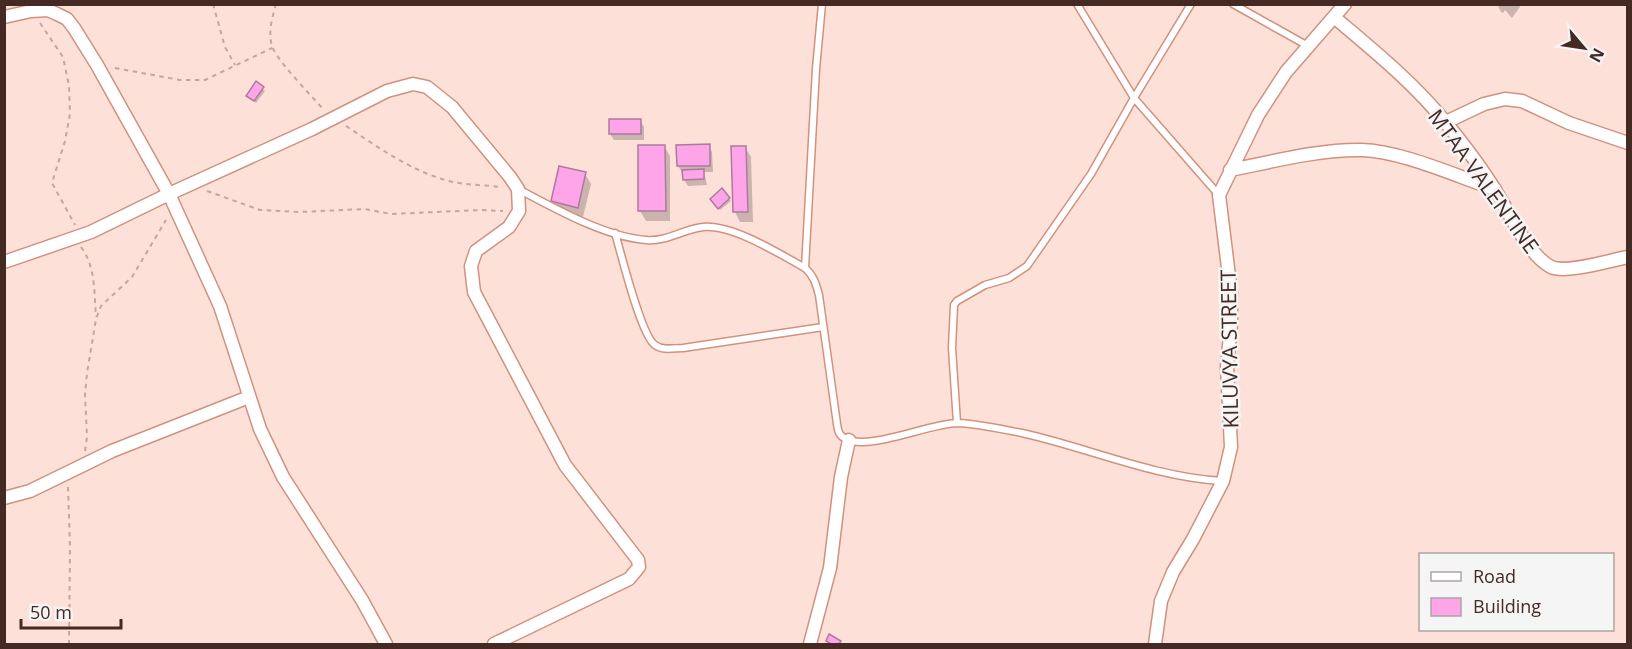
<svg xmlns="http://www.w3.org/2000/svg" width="1632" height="649" font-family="'Open Sans',sans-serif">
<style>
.shadow{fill:#0003}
.building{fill:#fda5e8;stroke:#ad79a0;stroke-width:1.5}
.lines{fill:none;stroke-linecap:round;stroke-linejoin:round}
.service-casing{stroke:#d1917f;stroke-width:9}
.minor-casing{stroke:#d1917f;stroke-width:15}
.path{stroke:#c2a79f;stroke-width:2;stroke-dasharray:4.5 4.5;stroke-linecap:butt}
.service{stroke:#fff;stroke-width:6}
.minor{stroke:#fff;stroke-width:12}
.labels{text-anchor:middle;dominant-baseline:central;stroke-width:5;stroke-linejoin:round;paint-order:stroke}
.street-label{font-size:21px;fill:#442a23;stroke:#f5f5f5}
</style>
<rect width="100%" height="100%" fill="#fde1d9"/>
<path class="shadow" d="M 1497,4 L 1522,4 L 1512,18 L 1505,10 L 1503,13 L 1501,12 Z
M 256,84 L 265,91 L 256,103 L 248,96 Z
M 640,120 L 644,127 L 644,140 L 614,140 L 610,134 Z
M 639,146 L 664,146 L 670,156 L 670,221 L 646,221 L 640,211 Z
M 678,146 L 709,146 L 712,152 L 713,172 L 704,172 L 707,185 L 688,186 L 684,180 L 684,172 L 682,172 L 678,166 Z
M 745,147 L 751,157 L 753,222 L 740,222 L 735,212 L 733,148 Z
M 585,174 L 591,184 L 583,217 L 558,211 L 552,201 Z
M 729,199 L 731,201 L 720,210 L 713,202 Z"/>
<path class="building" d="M 256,81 L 264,87 L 254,101 L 246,96 Z
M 609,119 L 641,119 L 641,134 L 609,134 Z
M 710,144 L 710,166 L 677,166 L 676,145 Z
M 638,145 L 665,145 L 666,211 L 638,211 Z
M 731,146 L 746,146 L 748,212 L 733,212 Z
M 559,166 L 586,172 L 578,208 L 551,201 Z
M 704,169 L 704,179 L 683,180 L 682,170 Z
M 722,188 L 730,198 L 718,209 L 710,199 Z
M 829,634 L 841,641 L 839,644 L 831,644 L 826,641 Z"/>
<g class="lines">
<g class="service-casing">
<path id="service" d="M 1077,4 L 1134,98 L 1218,194
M 1233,4 L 1308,46
M 518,189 C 554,208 605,237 646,240 C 666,242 684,229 703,227 C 732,224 780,254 805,268 C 814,276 816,284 819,295 L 837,424 C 838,431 839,436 846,439 C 869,451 930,423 958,423 C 979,424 1001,429 1022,433 C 1089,448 1154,477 1222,481
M 615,233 C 621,253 641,336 655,345 C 663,351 674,348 683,348 L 823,327
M 805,268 L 816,69 L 822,4
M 957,423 L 952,348 L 954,305 L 957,301 L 985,285 L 1009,278 L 1027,266 L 1091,174 L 1134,98 L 1191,4"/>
</g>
<g class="minor-casing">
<path id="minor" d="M 4,17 L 31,11 L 48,10 L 57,14 L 67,19 L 74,28 L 97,65 L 169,194 L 220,306 L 260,429 L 283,477 L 362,600 L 386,644
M 1334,17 C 1373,50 1414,83 1447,124 C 1464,145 1481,167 1495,190 C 1510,213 1527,254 1551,267 C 1566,274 1611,260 1628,257
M 1446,122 L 1484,104 L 1505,99 L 1522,101 L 1569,123 L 1628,143
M 1230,170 C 1271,162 1320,149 1362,150 C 1401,151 1456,176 1495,189
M 4,262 L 91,232 L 169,194 L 312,129 L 387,91 L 413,84 L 427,87 L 452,107 L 510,177 L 518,189 L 519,211 L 509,227 L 476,251 L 471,266 L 474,292 L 565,465 L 638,560 L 639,567 L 629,579 L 494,644
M 4,498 L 30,491 L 112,451 L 249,397
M 810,644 L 830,568 L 841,477 L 849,440
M 1155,644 L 1161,601 L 1173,572 L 1193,539 L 1223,481 L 1231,447 L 1227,367 L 1231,324 L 1231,292 L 1219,195 L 1258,115 L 1286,72 L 1345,4"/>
</g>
<path class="path" d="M 213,4 L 225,47 L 235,65
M 276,4 C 272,18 268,33 272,46 C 277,61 311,95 323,109
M 40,23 L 63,57 L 69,86 L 70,114 L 65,141 L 52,183 L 75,225
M 115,68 L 180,80 L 205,80 L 272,48
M 346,126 C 379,148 414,173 453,182 C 468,185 485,185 500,187
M 207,191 L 260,210 L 299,212 L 365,209 L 391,214 L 481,210 L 503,211
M 81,247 C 96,267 94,293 96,317
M 85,451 L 87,437 L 85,395 L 87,373 L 96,319 L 101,306 L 132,277 L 166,220
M 68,487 L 70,547 L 69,644"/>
<use href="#service" class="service"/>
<use href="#minor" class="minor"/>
</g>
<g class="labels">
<g class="street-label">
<text transform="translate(1484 181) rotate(54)">MTAA VALENTINE</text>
<text transform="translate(1229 349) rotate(-91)">KILUVYA STREET</text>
</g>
</g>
<rect width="1632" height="649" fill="none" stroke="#442a23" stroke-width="12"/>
<rect x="1419" y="553" width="195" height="78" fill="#f5f5f5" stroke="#aea4a1" stroke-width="1.5"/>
<rect x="1431" y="572" width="30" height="9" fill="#ffffff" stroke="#aea4a1" stroke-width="1.5"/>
<text x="1473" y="583" font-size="18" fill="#442a23">Road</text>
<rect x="1431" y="598" width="30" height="18" fill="#fda5e8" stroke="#aea4a1" stroke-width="1.5"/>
<text x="1473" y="613" font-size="18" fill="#442a23">Building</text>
<g transform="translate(1584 48) rotate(119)" stroke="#f5f5f5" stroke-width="4.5" paint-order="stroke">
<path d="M0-4.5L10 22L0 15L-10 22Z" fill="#442a23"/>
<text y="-9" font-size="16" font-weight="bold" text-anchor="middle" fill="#442a23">N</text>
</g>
<path d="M21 619v9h100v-9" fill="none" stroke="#442a23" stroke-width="3"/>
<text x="30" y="619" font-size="18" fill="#442a23" stroke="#f5f5f5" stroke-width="4.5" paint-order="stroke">50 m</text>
</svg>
